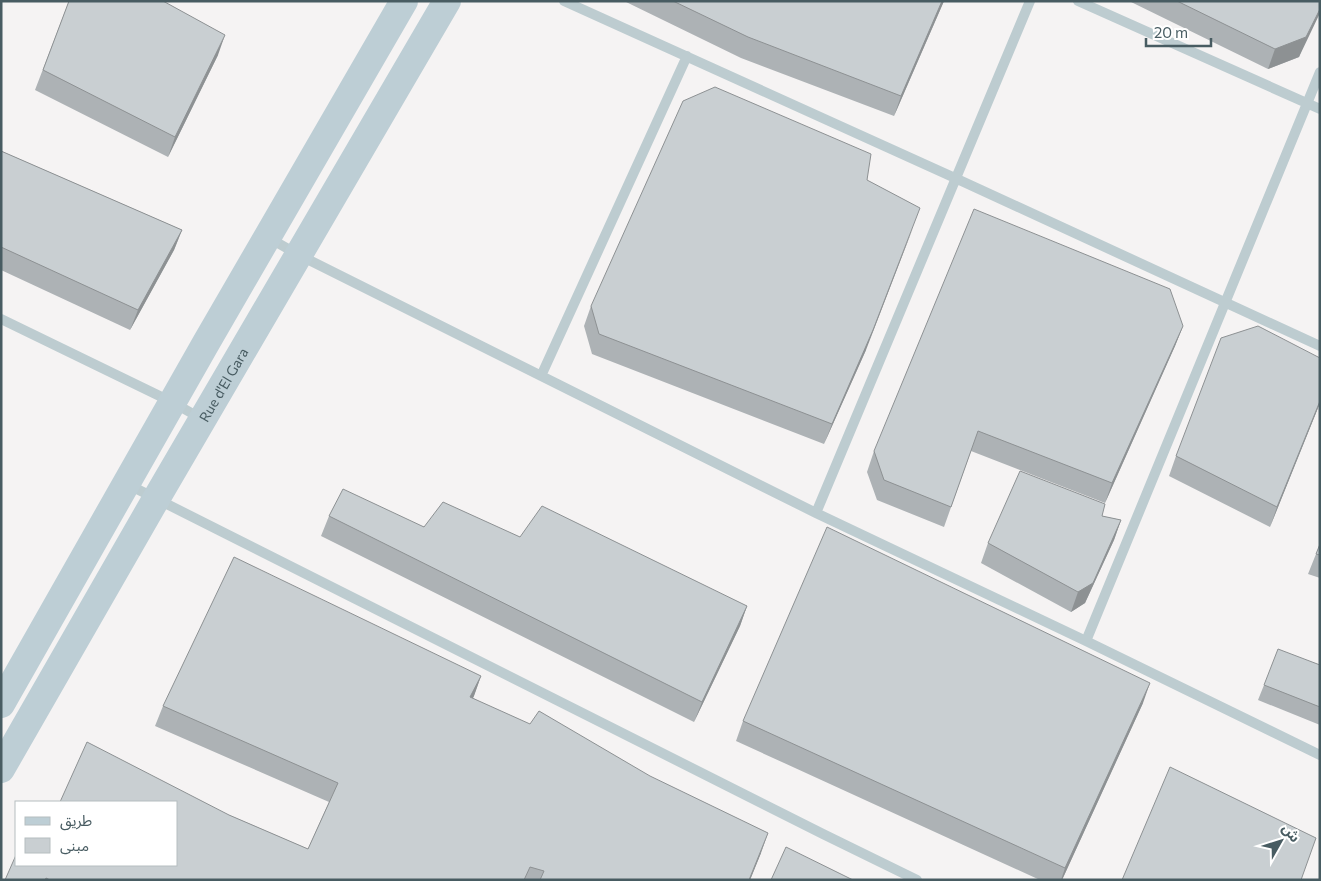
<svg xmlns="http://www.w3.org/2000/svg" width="1321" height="881" font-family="Commissioner,'Noto Sans Arabic',sans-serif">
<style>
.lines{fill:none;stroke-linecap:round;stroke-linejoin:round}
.lane{stroke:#bdccd0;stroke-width:10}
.secondary{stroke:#bdced5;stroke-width:28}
.wall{fill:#adb2b5}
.shaded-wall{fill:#8d9193}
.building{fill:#c9cfd2;stroke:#8d9193}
.labels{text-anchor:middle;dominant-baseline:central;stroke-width:4;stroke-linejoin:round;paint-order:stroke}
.street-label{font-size:14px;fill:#485c62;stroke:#fff}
</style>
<rect width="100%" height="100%" fill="#f5f3f3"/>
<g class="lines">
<path class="lane" d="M 564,1 L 955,178 L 1320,346
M 1078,1 L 1320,109
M 269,238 L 299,255 L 816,513 L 1086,641 L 1320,755
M 1,319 L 172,402 L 202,419
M 541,376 L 687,56
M 127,484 L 823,834 L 917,880
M 816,513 L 1030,1
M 1086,641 L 1320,72"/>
<g class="secondary">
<path d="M 1,704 L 206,343 L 404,1"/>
<path id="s1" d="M 1,769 L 156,499 L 447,1"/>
</g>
</g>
<path class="wall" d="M 69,1 L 218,55 L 168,157 L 35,90 Z
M 624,1 L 944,1 L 894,116 L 741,58 Z
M 1129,1 L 1320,1 L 1299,57 L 1268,69 Z
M 1,151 L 182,230 L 174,250 L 130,330 L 1,270 Z
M 867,180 L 866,350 L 824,444 L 592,354 L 584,326 L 591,306 Z
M 1183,326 L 1175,346 L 1105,503 L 971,451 L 944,527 L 877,500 L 867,472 L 874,451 Z
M 1320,358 L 1320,403 L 1270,527 L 1169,476 L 1176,456 Z
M 329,516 L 520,537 L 747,606 L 740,626 L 694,722 L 321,536 Z
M 1102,516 L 1121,520 L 1114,540 L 1085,603 L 1071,612 L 981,563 L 988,543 Z
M 1320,544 L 1320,578 L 1308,574 Z
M 1320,665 L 1320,725 L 1258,700 L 1264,685 Z
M 481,676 L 473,698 L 761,853 L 750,880 L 5,880 L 229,815 L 308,849 L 329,802 L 155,726 L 163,706 Z
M 1143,703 L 1062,880 L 1040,880 L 736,741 L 743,721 Z"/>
<path class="shaded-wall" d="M 942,1 L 944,1 L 894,116 L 901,96 Z
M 1320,9 L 1320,13 L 1299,57 L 1268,69 L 1275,49 Z
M 225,35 L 218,55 L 168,157 L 175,137 Z
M 913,228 L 866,350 L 824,444 L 832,424 Z
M 182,230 L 174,250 L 130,330 L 138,310 Z
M 1183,326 L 1175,346 L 1105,503 L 1112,483 Z
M 1320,401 L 1320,403 L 1270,527 L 1277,507 Z
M 1121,520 L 1114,540 L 1085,603 L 1071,612 L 1078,592 Z
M 747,606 L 740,626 L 694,722 L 702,702 Z
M 481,676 L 474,696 L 463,717 L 470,697 Z
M 1150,683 L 1143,703 L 1062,880 L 1061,880 L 1065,868 Z
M 768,833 L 761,853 L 750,880 L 749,880 Z"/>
<path class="building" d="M 69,1 L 163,1 L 225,35 L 175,137 L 43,70 Z
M 673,1 L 942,1 L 901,96 L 748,37 Z
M 1177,1 L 1320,1 L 1320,9 L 1306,37 L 1275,49 Z
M 715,87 L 871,154 L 867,180 L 920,208 L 873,330 L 832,424 L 599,334 L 591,306 L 683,101 Z
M 1,151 L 182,230 L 138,310 L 1,247 Z
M 974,209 L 1170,289 L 1183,326 L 1112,483 L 978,431 L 951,507 L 884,480 L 874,451 Z
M 1258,326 L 1320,358 L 1320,401 L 1277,507 L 1176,456 L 1221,338 Z
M 1020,471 L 1105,504 L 1102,516 L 1121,520 L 1093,583 L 1078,592 L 988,543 Z
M 343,489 L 424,527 L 443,502 L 520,537 L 542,506 L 747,606 L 702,702 L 329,516 Z
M 827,527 L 1150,683 L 1065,868 L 743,721 Z
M 1320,544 L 1320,555 L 1316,554 Z
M 234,557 L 481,676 L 470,697 L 530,724 L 539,711 L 650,776 L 768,833 L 749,880 L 540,880 L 544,871 L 530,867 L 524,880 L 50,880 L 46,878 L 45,880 L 5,880 L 16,855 L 16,865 L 176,865 L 176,802 L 60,802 L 87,742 L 229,815 L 308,849 L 338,783 L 163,706 Z
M 1278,649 L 1320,665 L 1320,707 L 1264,685 Z
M 1170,767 L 1316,838 L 1301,880 L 1122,880 Z
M 786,847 L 853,880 L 771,880 Z"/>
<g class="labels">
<g class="street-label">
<text stroke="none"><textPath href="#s1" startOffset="444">Rue d'El Gara</textPath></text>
</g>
</g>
<rect width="1321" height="881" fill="none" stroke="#485c62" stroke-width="5"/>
<rect x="15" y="801" width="162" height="65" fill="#ffffff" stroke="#b6bec0"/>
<rect x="25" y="817" width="25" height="8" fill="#bdced5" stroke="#b6bec0"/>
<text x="60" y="826" font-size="15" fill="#485c62">طريق</text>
<rect x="25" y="838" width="25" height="15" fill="#c9cfd2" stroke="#b6bec0"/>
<text x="60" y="851" font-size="15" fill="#485c62">مبنى</text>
<g transform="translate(1281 841) rotate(51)" stroke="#ffffff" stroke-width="4" paint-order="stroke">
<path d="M0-4L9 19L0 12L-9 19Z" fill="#485c62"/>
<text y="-8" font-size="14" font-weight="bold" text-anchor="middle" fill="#485c62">ش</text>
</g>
<path d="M1146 38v8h65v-8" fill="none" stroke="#485c62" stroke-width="2.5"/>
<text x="1154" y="38" font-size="15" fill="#485c62" stroke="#ffffff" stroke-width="4" paint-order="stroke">20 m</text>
</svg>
